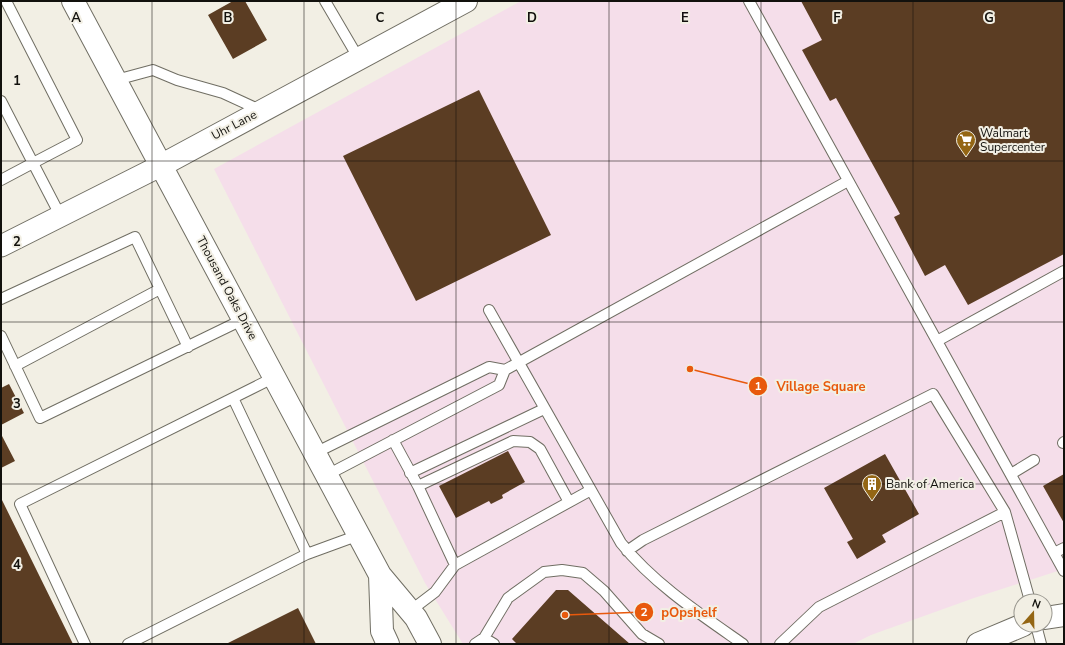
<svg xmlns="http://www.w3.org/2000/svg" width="1065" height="645" font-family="'Nunito Sans',sans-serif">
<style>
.commercial{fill:#f5deea}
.building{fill:#5b3d23}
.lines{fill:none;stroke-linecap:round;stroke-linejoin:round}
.lane-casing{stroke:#706e63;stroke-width:12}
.street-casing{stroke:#706e63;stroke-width:23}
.secondary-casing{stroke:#706e63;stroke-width:24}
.primary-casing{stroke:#706e63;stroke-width:24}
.lane{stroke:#fff;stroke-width:10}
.street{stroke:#fff;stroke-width:21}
.secondary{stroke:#fff;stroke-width:22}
.primary{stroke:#fff;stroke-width:22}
.grid{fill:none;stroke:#12110d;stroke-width:1;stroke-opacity:0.55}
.labels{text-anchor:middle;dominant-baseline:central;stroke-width:4;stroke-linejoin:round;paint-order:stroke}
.street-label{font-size:12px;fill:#12110d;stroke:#f2efe4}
.poi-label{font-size:12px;fill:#12110d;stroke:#f2efe4;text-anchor:start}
.grid-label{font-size:13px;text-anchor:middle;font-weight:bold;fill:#12110d;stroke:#f2efe4;stroke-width:4;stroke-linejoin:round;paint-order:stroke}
.leader{fill:none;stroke:#e8590c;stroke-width:1.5}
.callout-dot{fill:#e8590c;stroke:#f2efe4;stroke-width:1.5}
.mark-label{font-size:12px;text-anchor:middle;font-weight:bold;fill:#fff}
.callout-label{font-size:13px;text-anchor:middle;font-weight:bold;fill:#e8590c;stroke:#f2efe4;stroke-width:4;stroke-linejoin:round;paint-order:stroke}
</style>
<rect width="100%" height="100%" fill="#f2efe4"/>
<path class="commercial" d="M 521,1 L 1064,1 L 1064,569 L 974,598 L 871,635 L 853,644 L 463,644 L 425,583 L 214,169 Z"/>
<path class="building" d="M 233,1 L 245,1 L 267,40 L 233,59 L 208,15 Z
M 801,1 L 1064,1 L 1064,254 L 968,305 L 945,265 L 925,276 L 894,217 L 900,214 L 836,98 L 830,101 L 802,50 L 822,40 Z
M 479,90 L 551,235 L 416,301 L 343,156 Z
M 9,384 L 24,413 L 1,425 L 1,388 Z
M 1,434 L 15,461 L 1,468 Z
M 508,451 L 525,482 L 502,495 L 503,498 L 491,504 L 489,501 L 456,518 L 439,486 Z
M 885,454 L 919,514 L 882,535 L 886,542 L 857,559 L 847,542 L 853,539 L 824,488 Z
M 1064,474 L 1064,523 L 1043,486 Z
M 1,498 L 73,644 L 1,644 Z
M 556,590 L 568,590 L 630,644 L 517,644 L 512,639 Z
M 298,608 L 316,644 L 226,644 Z"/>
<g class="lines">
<g class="lane-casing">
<path id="lane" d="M 6,1 L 77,140 L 33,163 L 61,217
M 325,1 L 359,59
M 749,1 L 1064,571
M 116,80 L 153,70 L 177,80 L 223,93 L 262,111
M 1,101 L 33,163 L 1,180
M 1,299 L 135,237 L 188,347
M 489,310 L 621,543 C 654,584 700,614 743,644
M 1,336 L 40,418 L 244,319
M 937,341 L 1064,271
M 15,366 L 160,289
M 233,398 L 307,554
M 393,440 L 418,486
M 1063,443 L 1064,442
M 315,453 L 489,367 L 505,370 L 848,181
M 410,473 L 544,409
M 1011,474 L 1034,460
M 327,475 L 499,385 L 505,370
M 1005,512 L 1030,601
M 627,551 L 643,540 L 933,394 L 1005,512 L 819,607 L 780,644
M 1054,553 L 1064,548
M 455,565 L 418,486 L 513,441 L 530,442 L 540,449 L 569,502
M 410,611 L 435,592 L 455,565 L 591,490
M 1036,625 L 1041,644
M 484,638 L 508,598 L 544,572 L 562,570 L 583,573 L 604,591 L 642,634 L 659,644
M 85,644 L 20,504 L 275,377
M 128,644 L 307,554 L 359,535
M 475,644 L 484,638 L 494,644"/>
</g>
<g class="street-casing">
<path id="street" d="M 1,246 L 162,165"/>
</g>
<g class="secondary-casing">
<path id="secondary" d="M 73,1 L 380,575 L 416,618 L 430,644
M 162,165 L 466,1
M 380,575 L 382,631 L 388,644"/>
</g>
<g class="primary-casing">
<path id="primary" d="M 1045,618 L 1064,615
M 978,644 L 1023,625"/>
</g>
<use href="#lane" class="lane"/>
<use href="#street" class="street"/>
<use href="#secondary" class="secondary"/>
<use href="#primary" class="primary"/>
</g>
<path class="grid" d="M 152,1 L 152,644M 304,1 L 304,644M 456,1 L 456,644M 609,1 L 609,644M 761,1 L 761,644M 913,1 L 913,644M 1,161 L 1064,161M 1,322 L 1064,322M 1,484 L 1064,484"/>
<defs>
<g id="supermarket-pin" transform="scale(1)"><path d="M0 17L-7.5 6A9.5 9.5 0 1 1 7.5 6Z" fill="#946614" stroke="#f2efe4"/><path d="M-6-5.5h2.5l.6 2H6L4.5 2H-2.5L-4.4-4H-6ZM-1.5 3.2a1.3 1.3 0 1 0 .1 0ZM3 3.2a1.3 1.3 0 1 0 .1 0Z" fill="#fff"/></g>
<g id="building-pin" transform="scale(1)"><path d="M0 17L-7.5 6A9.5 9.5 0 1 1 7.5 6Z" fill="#946614" stroke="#f2efe4"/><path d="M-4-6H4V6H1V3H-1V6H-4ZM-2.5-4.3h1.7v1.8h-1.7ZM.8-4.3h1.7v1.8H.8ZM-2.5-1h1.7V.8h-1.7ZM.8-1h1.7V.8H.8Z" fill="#fff"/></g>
</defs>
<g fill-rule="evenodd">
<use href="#supermarket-pin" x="966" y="140"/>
<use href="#building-pin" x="872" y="484"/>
</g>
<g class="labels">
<g class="street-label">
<text transform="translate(234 125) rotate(-28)">Uhr Lane</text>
<text transform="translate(227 288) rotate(62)">Thousand Oaks Drive</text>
</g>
<g class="poi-label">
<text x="980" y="133">Walmart<tspan x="980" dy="14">Supercenter</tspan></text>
<text x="886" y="484">Bank of America</text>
</g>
</g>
<g class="grid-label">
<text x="76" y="22">A</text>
<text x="228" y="22">B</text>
<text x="380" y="22">C</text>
<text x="532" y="22">D</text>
<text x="685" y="22">E</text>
<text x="837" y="22">F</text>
<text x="989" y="22">G</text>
<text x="17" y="85">1</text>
<text x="17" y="246">2</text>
<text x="17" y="408">3</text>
<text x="17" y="569">4</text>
</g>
<path class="leader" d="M690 369L758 386M565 615L644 612"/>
<g class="callout-dot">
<circle cx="690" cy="369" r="4"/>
<circle cx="565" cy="615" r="4"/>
<circle cx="758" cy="386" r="10"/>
<circle cx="644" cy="612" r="10"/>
</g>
<g class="mark-label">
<text x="758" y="390">1</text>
<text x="644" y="616">2</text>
</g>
<g class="callout-label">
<text x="821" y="391">Village Square</text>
<text x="689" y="617">pOpshelf</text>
</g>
<rect width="1065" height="645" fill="none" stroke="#12110d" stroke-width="4"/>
<g transform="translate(1033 613) rotate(20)"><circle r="19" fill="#f2efe4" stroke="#98968e"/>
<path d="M0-3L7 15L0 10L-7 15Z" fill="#946614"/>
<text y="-6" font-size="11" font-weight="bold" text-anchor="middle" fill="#12110d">N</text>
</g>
</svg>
